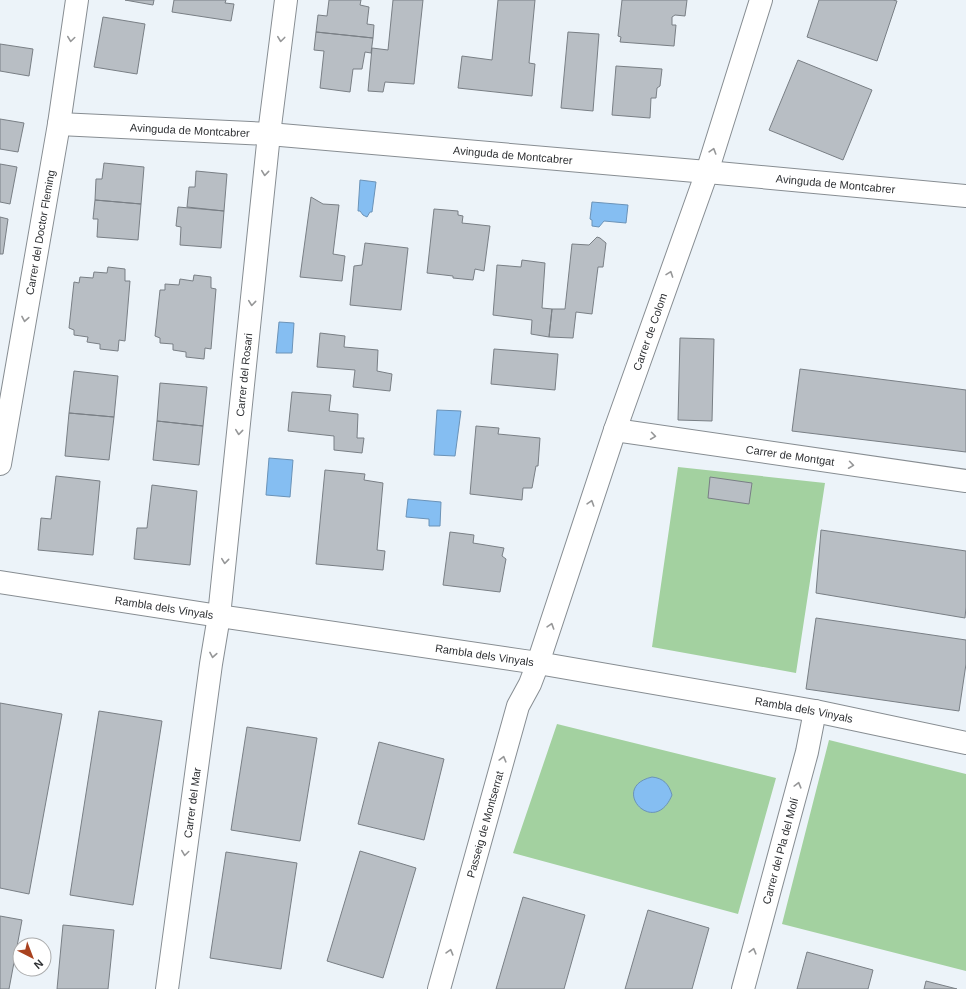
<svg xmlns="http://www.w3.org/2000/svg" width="966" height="989" font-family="Arial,sans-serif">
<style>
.green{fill:#a3d1a0}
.water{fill:#85bef2;stroke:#6b93b8}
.building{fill:#b8bec4;stroke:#797f85}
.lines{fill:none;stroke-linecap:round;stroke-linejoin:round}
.minor-casing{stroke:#878d92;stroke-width:24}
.minor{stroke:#fff;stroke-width:22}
.oneway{stroke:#969798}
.labels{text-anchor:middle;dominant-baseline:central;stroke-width:3;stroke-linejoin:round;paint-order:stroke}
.street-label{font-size:11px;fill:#2d2f32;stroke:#fff}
</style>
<rect width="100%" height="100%" fill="#ecf3f9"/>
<path class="green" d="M 678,467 L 825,483 L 796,673 L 652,647 Z
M 557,724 L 776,778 L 738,914 L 513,853 Z
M 829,740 L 966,774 L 966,971 L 782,924 Z"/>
<path class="water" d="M 360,180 L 376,182 L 372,212 L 370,212 L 367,217 L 363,215 L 360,211 L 358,211 Z
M 592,202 L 628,205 L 626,223 L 604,221 L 599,227 L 592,226 L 592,220 L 590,219 Z
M 279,322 L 294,323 L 292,353 L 276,353 Z
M 437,410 L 461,411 L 455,456 L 434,455 Z
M 269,458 L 293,460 L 290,497 L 266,495 Z
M 408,499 L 441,502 L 440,526 L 429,526 L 429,519 L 406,517 Z
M 652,777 C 663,778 669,784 672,795 C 654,839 608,787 652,777 Z"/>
<path class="building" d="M 125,0 L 154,0 L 153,5 Z
M 174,0 L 226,0 L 225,3 L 234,4 L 231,21 L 172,12 Z
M 329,0 L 361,0 L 360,5 L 369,7 L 367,24 L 374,25 L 373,38 L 316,32 L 318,15 L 327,16 Z
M 393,0 L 423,0 L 414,84 L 385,82 L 383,92 L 368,91 L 372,48 L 388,50 Z
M 498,0 L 535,0 L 529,63 L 535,64 L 532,96 L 458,88 L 462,56 L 492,60 Z
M 622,0 L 687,0 L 685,16 L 675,15 L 672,17 L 672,25 L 676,25 L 674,46 L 620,42 L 621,37 L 618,36 Z
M 819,0 L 893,0 L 897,1 L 877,61 L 807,37 Z
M 103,17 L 145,24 L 137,74 L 94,67 Z
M 316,32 L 373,38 L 371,53 L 365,52 L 362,69 L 353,69 L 350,92 L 320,88 L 324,51 L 314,50 Z
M 568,32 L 599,34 L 593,111 L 561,108 Z
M 0,44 L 33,49 L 29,76 L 0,71 Z
M 798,60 L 872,90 L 843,160 L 769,130 Z
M 616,66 L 662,69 L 660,86 L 657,88 L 656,98 L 651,98 L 650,118 L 612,115 Z
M 0,119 L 24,123 L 18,152 L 0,149 Z
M 104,163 L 144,167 L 141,204 L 95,200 L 96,179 L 102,179 Z
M 0,164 L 17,167 L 10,204 L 0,202 Z
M 196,171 L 227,174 L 224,211 L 187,207 L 189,187 L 195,187 Z
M 311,197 L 323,204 L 339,205 L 333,254 L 345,256 L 342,281 L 300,277 Z
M 95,200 L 141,204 L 138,240 L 97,237 L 98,219 L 93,219 Z
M 178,207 L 224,211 L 221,248 L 180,245 L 181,227 L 176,226 Z
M 434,209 L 458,211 L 458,215 L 463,216 L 462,223 L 490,226 L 484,271 L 475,269 L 473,280 L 453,278 L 453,276 L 427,273 Z
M 0,217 L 8,219 L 3,254 L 0,254 Z
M 597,237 L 600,238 L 606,243 L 603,267 L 598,267 L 592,314 L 576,312 L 573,338 L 549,337 L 552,309 L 565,309 L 572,244 L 589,245 Z
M 365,243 L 408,248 L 401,310 L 350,305 L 354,266 L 362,265 Z
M 522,260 L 545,263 L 542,308 L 552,309 L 549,337 L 531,334 L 532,320 L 493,315 L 497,265 L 521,267 Z
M 108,267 L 125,269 L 125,281 L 130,281 L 125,341 L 119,340 L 118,351 L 100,349 L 100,344 L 87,342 L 88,337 L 74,335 L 74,330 L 69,328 L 74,282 L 79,283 L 80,277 L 93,278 L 94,272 L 107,273 Z
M 194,275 L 211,277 L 211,288 L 216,289 L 211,349 L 205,348 L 204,359 L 186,357 L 186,352 L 173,350 L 173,344 L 160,343 L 160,338 L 155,336 L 160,290 L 165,290 L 165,284 L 179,285 L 180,279 L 193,281 Z
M 320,333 L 345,336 L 344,347 L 378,350 L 377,371 L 392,374 L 390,391 L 353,387 L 355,370 L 317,367 Z
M 680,338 L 714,339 L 712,421 L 678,420 Z
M 494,349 L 558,354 L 555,390 L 491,384 Z
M 800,369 L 966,390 L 966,452 L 792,431 Z
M 74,371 L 118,376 L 114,417 L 69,413 Z
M 160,383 L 207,387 L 203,426 L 157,421 Z
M 292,392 L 331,395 L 329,411 L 358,414 L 357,438 L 364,438 L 362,453 L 334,450 L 334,436 L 288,431 Z
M 69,413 L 114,417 L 109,460 L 65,456 Z
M 157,421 L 203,426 L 199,465 L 153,460 Z
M 476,426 L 499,428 L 498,434 L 540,438 L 538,466 L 536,466 L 532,488 L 523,488 L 522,500 L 470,494 Z
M 325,470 L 365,474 L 364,480 L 383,483 L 377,550 L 385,551 L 383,570 L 316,564 Z
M 56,476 L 100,481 L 93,555 L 38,550 L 41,518 L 51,519 Z
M 710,477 L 752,483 L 749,504 L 708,498 Z
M 152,485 L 197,491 L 190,565 L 134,559 L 137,528 L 147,528 Z
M 821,530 L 966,551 L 966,607 L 965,618 L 816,593 Z
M 450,532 L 474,535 L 473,543 L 504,548 L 502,556 L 506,559 L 500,592 L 443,585 Z
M 816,618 L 966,640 L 966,664 L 959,711 L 806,689 Z
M 0,703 L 62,714 L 29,894 L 0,888 Z
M 99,711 L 162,721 L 133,905 L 70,895 Z
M 247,727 L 317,738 L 300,841 L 231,830 Z
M 379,742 L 444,759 L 424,840 L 358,824 Z
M 360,851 L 416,868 L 383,978 L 327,961 Z
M 226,852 L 297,863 L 281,969 L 210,958 Z
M 523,897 L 585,915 L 564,989 L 496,989 Z
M 648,910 L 709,928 L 692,989 L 625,989 Z
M 0,916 L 22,920 L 9,989 L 0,989 Z
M 63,925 L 114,930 L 108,989 L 57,989 Z
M 807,952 L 873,970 L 868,989 L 797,989 Z
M 926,981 L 957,989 L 924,989 Z"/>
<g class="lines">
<g class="minor-casing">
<g id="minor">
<path id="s1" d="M 59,124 L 269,134 L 707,172 L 966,196"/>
<path id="s2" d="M 615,430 L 966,481"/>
<path id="s3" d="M 0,464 L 59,124 L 77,0"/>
<path id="s4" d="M 0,582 L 219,616 L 538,663 L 815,711 L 966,743"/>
<path id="s5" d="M 167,989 L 211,664 L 219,616 L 269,134 L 286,0"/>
<path id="s6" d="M 439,989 L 518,706 L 530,684 L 538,663 L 615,430 L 707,172 L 761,0"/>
<path id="s7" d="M 743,989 L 807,752 L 815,711"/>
</g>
</g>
<use href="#minor" class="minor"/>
</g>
<defs><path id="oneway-chevron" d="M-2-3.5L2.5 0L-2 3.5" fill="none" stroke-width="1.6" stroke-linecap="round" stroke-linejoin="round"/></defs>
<g class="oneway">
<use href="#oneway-chevron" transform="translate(71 39) rotate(98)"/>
<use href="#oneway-chevron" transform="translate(281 39) rotate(97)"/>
<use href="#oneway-chevron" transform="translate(713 151) rotate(-73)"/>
<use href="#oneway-chevron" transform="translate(265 173) rotate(96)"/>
<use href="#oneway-chevron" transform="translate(670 274) rotate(-70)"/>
<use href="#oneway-chevron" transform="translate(252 303) rotate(96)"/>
<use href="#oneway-chevron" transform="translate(25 319) rotate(100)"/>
<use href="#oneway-chevron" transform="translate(239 432) rotate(96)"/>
<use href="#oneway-chevron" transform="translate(653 436) rotate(8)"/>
<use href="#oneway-chevron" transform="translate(851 465) rotate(8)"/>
<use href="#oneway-chevron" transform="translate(591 503) rotate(-72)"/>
<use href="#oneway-chevron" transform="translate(225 561) rotate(96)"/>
<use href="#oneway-chevron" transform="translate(551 626) rotate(-72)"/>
<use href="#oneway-chevron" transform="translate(213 655) rotate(100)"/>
<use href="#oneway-chevron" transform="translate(503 759) rotate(-75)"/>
<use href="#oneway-chevron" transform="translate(798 785) rotate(-75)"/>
<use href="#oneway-chevron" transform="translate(185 853) rotate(98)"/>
<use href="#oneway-chevron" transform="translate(753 951) rotate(-75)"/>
<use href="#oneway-chevron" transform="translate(450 952) rotate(-74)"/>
</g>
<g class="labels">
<g class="street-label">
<text stroke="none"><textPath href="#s1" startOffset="131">Avinguda de Montcabrer</textPath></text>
<text stroke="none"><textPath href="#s1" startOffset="455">Avinguda de Montcabrer</textPath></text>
<text stroke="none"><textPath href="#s1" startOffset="779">Avinguda de Montcabrer</textPath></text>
<text stroke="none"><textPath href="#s3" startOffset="235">Carrer del Doctor Fleming</textPath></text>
<text stroke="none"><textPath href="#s6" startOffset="691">Carrer de Colom</textPath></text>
<text stroke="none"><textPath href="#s5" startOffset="619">Carrer del Rosari</textPath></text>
<text stroke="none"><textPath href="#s2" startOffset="177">Carrer de Montgat</textPath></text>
<text stroke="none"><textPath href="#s4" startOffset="166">Rambla dels Vinyals</textPath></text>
<text stroke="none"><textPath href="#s4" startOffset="490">Rambla dels Vinyals</textPath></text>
<text stroke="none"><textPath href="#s4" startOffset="814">Rambla dels Vinyals</textPath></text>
<text stroke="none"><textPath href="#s5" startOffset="188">Carrer del Mar</textPath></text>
<text stroke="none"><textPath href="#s6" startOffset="171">Passeig de Montserrat</textPath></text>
<text stroke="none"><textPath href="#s7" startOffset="143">Carrer del Pla del Molí</textPath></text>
</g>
</g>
<g transform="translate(32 957) rotate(138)"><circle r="19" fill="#ffffff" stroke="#abacad"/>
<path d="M0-3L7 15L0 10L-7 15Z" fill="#a9421f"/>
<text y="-6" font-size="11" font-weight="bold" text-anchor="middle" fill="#2d2f32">N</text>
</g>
</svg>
